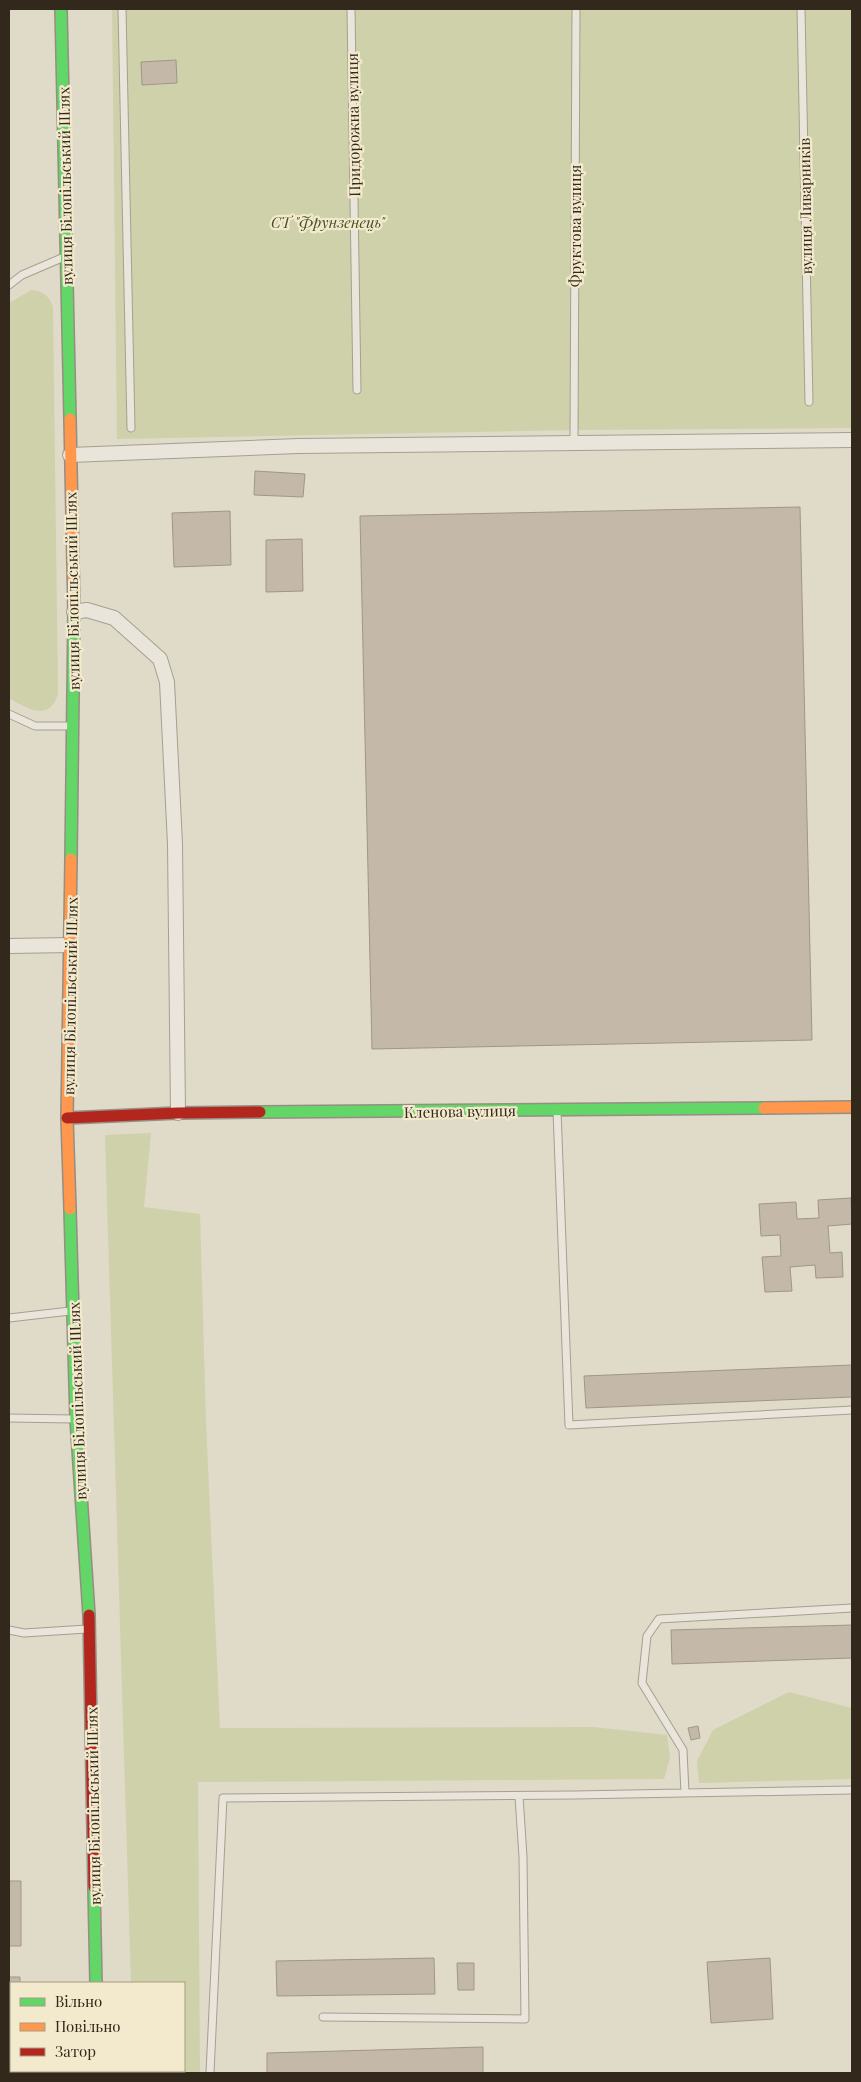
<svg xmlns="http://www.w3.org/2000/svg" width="861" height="2082" font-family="'Playfair Display',serif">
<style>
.green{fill:#cfd1ab}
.building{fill:#c4b8a9;stroke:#a09688}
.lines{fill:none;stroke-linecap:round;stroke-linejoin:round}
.lane-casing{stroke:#a59f92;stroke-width:9}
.street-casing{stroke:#a59f92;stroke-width:16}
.fast-casing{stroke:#958e82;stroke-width:14}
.slow-casing{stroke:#958e82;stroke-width:14}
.jam-casing{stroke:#958e82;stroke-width:14}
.lane{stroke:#e9e5da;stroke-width:7}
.street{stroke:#e9e5da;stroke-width:14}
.fast{stroke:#63d668;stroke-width:11}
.slow{stroke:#ff974d;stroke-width:11}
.jam{stroke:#b3261e;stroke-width:11}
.labels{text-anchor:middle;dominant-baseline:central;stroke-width:4.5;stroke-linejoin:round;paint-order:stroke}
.street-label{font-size:15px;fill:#33281c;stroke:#f3eacd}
.park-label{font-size:15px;font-style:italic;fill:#424f23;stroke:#f3eacd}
</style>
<rect width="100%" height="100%" fill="#e0dac8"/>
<path class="green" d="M 112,9 L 852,9 L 852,428 L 574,430 L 117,439 Z
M 31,290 C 43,291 50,296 53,308 L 58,694 C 49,723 26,708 9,698 L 9,303 Z
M 151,1133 L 144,1207 L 200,1214 L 206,1423 L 220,1728 L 593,1727 L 667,1735 L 670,1758 L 664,1779 L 198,1782 L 200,2073 L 134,2073 L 134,2071 L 184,2071 L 184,1983 L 131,1983 L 105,1135 Z
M 789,1692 L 852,1708 L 852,1779 L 699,1783 L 697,1761 L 713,1730 Z"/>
<path class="building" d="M 176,60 L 177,83 L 142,85 L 141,62 Z
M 255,471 L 305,474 L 303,497 L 254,495 Z
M 800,507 L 812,1040 L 372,1049 L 360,516 Z
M 230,511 L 231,565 L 174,567 L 172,513 Z
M 302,539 L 303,591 L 266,592 L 266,540 Z
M 851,1198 L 852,1224 L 828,1226 L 830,1253 L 842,1252 L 843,1277 L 816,1278 L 815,1265 L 790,1267 L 792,1291 L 765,1292 L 762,1257 L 781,1256 L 780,1235 L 761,1236 L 759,1204 L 796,1202 L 797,1219 L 819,1218 L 818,1200 Z
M 852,1365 L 852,1397 L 586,1408 L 584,1376 Z
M 852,1625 L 852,1658 L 672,1664 L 671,1630 Z
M 698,1726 L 700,1738 L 691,1740 L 688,1728 Z
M 9,1881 L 21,1881 L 21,1946 L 9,1946 Z
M 434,1958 L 435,1994 L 277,1996 L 276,1961 Z
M 770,1958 L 773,2019 L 711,2023 L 707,1962 Z
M 457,1963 L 474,1963 L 474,1990 L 458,1990 Z
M 9,1977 L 20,1977 L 20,1983 L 11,1983 L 11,2071 L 20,2071 L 20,2073 L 9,2073 Z
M 483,2047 L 483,2073 L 267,2073 L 267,2053 Z"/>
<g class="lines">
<g class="lane-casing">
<path id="lane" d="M 122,9 L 131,428
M 351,9 L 357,390
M 801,9 L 809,402
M 9,285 L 22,275 L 64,257
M 574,443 L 576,9
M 9,714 L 35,726 L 70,726
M 557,1111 L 569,1425 L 852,1410
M 9,1318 L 70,1311
M 9,1418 L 73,1419
M 9,1630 L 24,1633 L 87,1629
M 685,1793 L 683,1750 L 642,1683 L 647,1636 L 659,1619 L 852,1608
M 323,2017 L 525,2019 L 523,1857 L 519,1796
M 210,2073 L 223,1798 L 575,1795 L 852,1790"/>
</g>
<g class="street-casing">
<path id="street" d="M 70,455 L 298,446 L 852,440
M 74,612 L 87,610 L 114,618 L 160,659 L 167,682 L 175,844 L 178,1113
M 9,946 L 71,945"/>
</g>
<g class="fast-casing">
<path id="fast" d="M 61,9 L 70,419
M 71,859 L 74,612
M 260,1112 L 764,1108
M 70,1209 L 76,1419 L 89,1615
M 94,1887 L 96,1983
M 98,2071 L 98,2073"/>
</g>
<g class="slow-casing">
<path id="slow" d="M 70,419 L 74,612
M 764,1108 L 852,1107
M 70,1209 L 67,1118 L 71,859"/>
</g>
<g class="jam-casing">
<path id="jam" d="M 67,1118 L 178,1113 L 260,1112
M 89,1615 L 94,1887"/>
</g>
<use href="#lane" class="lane"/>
<use href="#street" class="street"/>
<use href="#fast" class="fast"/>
<use href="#slow" class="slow"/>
<use href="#jam" class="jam"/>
</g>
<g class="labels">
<g class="street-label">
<text transform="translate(353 125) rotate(-91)">Придорожна вулиця</text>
<text transform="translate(65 186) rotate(-91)">вулиця Білопільський Шлях</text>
<text transform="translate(805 206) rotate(-91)">вулиця Ливарників</text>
<text transform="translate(575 226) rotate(-90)">Фруктова вулиця</text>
<text transform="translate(72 591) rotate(-91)">вулиця Білопільський Шлях</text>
<text transform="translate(70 996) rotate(-89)">вулиця Білопільський Шлях</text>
<text transform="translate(460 1111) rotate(-1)">Кленова вулиця</text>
<text transform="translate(77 1401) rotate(-92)">вулиця Білопільський Шлях</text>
<text transform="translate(93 1806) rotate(-91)">вулиця Білопільський Шлях</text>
</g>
<g class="park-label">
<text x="328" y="222">СТ "Фрунзенець"</text>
</g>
</g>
<rect width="861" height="2082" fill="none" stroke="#33281c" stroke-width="20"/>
<rect x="10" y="1982" width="175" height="90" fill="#f3eacd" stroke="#a69c86"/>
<rect x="20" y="1998" width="25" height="8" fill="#63d668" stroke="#a69c86"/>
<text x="55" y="2007" font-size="15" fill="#33281c">Вільно</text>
<rect x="20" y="2023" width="25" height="8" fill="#ff974d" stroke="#a69c86"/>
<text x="55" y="2032" font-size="15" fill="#33281c">Повільно</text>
<rect x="20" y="2048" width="25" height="8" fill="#b3261e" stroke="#a69c86"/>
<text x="55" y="2057" font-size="15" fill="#33281c">Затор</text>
</svg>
